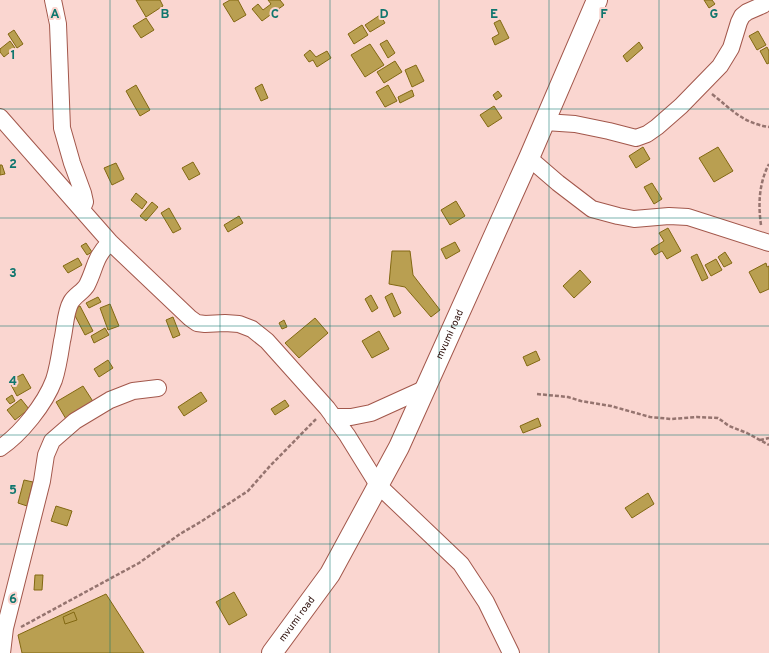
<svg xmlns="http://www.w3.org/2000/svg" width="769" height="653" font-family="Overpass,sans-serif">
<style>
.building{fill:#b99f51;stroke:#826812}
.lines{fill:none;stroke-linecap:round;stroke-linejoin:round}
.minor-casing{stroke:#a2574b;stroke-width:18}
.tertiary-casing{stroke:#a2574b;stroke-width:22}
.path{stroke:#95746f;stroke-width:2.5;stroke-dasharray:4 2;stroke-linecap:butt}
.minor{stroke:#fff;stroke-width:16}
.tertiary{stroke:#fff;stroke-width:20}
.grid{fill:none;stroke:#0f766e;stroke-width:1;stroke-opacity:0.55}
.labels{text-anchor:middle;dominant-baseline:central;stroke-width:4;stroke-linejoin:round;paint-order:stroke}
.street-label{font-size:10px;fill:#2d0f0b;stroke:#fad6d0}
.grid-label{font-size:13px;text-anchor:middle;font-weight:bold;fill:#0f766e;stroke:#fad6d0;stroke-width:4;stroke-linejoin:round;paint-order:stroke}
</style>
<rect width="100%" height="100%" fill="#fad6d0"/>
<path class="building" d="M 136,0 L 160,0 L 163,6 L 146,17 Z
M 230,0 L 238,0 L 246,15 L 234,22 L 223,4 Z
M 268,0 L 280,0 L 284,5 L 262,21 L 252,9 L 258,4 L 263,10 L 271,4 Z
M 704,0 L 712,0 L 715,4 L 709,8 Z
M 380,15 L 385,23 L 370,32 L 365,25 Z
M 146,18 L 154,30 L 141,38 L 133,26 Z
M 500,20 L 509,38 L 495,45 L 492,38 L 499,34 L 494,23 Z
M 362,25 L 368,35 L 354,44 L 348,34 Z
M 14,30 L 23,44 L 17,48 L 8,34 Z
M 758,31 L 766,45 L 757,50 L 749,36 Z
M 387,40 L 395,53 L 388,58 L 380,44 Z
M 10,41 L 15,48 L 4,57 L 0,52 L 0,49 Z
M 639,42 L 643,48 L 627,62 L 623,56 Z
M 370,44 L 384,65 L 365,77 L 351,55 Z
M 767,47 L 769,51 L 769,63 L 767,64 L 760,51 Z
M 310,50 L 316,57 L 327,51 L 331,58 L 317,67 L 313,60 L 309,62 L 304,55 Z
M 395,61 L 402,72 L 384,83 L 377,72 Z
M 416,65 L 424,81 L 412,87 L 405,70 Z
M 262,84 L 268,98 L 261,101 L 255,88 Z
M 136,85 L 150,110 L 140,116 L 126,91 Z
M 388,85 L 397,101 L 385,107 L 376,92 Z
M 412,90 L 414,96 L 400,103 L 398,97 Z
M 498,91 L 502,96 L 496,100 L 493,95 Z
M 494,106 L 502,118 L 488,127 L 480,115 Z
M 643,147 L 650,159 L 636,168 L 629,156 Z
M 718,147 L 733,171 L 714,182 L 699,158 Z
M 193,162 L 200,174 L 189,180 L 182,168 Z
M 116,163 L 124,179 L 112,185 L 104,168 Z
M 0,165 L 2,165 L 5,174 L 0,175 Z
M 652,183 L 662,199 L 654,204 L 644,187 Z
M 136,193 L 147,202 L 142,209 L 131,200 Z
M 456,201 L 465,216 L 450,225 L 441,210 Z
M 152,202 L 158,207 L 146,221 L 140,216 Z
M 169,208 L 181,229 L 173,233 L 161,213 Z
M 239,216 L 243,223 L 228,232 L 224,225 Z
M 668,228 L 681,251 L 667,259 L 662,251 L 655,255 L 651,249 L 664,241 L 659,233 Z
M 455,242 L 460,251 L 446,259 L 441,249 Z
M 86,243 L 92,252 L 87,255 L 81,246 Z
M 392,251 L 410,251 L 413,275 L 440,310 L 431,317 L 405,287 L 389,284 Z
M 725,252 L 732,263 L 724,267 L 718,257 Z
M 697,254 L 708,278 L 702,281 L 691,257 Z
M 78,258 L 82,265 L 68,273 L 63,266 Z
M 716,259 L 722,270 L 711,276 L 705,265 Z
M 766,263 L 767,267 L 769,266 L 769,289 L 760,293 L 749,272 Z
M 580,270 L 591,282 L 574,298 L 563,286 Z
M 392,293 L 401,313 L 394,317 L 385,297 Z
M 371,295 L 378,308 L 372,312 L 365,299 Z
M 98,297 L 101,302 L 89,308 L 86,303 Z
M 110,304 L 119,326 L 108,330 L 100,308 Z
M 80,306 L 93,331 L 85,335 L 72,310 Z
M 173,317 L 180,335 L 173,338 L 166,320 Z
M 315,318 L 328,333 L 299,358 L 285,343 Z
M 284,320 L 287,327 L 282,329 L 279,323 Z
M 105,328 L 109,335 L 94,343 L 91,336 Z
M 379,331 L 389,349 L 372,358 L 362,341 Z
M 536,351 L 540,360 L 527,366 L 523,357 Z
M 108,360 L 113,368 L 99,377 L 94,369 Z
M 23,374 L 31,388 L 17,396 L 9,381 Z
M 83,386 L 94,403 L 66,419 L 56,402 Z
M 201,392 L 207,401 L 184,416 L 178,407 Z
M 12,395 L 15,401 L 10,404 L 6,399 Z
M 21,399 L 29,409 L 15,420 L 7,410 Z
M 285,400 L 289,406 L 275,415 L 271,409 Z
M 538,418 L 541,426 L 523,433 L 520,426 Z
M 24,480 L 33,482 L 27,506 L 18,503 Z
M 648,493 L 654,504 L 632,518 L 625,508 Z
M 56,506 L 72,511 L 67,526 L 51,521 Z
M 35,575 L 43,575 L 42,590 L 34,590 Z
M 234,592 L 247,615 L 229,625 L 216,602 Z
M 106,594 L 144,653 L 22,653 L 18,635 Z
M 74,612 L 77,620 L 65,624 L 63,617 Z"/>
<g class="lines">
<g class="minor-casing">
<path id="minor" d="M 53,0 L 58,24 L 62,128 L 72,163 L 83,193 L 85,202 L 82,209
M 0,117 L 110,242 L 190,318 L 197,323 L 205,324 L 225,323 L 239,324 L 252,329 L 267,341 L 327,408 L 347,435 L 378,485 L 461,564 L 486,602 L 511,653
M 545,122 L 575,124 L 609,131 L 636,138 L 647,134 L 657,127 L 681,106 L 720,66 L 731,48 L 739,22 L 742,16 L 747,12 L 763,5 L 768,0
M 529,158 L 558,183 L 592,209 L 618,216 L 634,219 L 669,216 L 688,217 L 769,243
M 333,417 L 351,417 L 371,413 L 424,389
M 0,448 C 21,434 45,404 54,380 C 58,368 60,354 62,341 C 65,330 65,312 71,302 C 75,295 83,292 87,285 C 96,267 94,258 110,242
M 2,653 L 5,628 L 42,481 L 46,455 L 52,441 L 75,421 L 110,400 L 133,391 L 158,388"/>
</g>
<g class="tertiary-casing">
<g id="tertiary">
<path id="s1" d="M 272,653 L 330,574 L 399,447 L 529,158 L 597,0"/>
</g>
</g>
<path class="path" d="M 712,94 C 732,110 743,123 769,127
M 761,225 C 758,204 759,183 769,164
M 537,394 L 568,397 L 581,401 L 611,406 L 650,417 L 671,419 L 697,417 L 718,418 L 729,426 L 747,433 L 769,445
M 760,440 L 769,438
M 21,627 L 139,563 L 180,534 L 202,521 L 248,491 L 270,466 L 317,418"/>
<use href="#minor" class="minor"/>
<use href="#tertiary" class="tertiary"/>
</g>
<path class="grid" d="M 110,0 L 110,653M 220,0 L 220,653M 330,0 L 330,653M 439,0 L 439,653M 549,0 L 549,653M 659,0 L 659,653M 0,109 L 769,109M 0,218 L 769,218M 0,326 L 769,326M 0,435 L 769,435M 0,544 L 769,544"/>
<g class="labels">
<g class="street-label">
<text stroke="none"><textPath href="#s1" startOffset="366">mvumi road</textPath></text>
<text stroke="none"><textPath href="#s1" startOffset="42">mvumi road</textPath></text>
</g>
</g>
<g class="grid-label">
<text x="55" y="18">A</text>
<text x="165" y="18">B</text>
<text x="275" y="18">C</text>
<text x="384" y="18">D</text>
<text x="494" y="18">E</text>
<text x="604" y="18">F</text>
<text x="714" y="18">G</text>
<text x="13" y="59">1</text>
<text x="13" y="168">2</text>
<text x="13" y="277">3</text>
<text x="13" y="385">4</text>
<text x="13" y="494">5</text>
<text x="13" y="603">6</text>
</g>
</svg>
